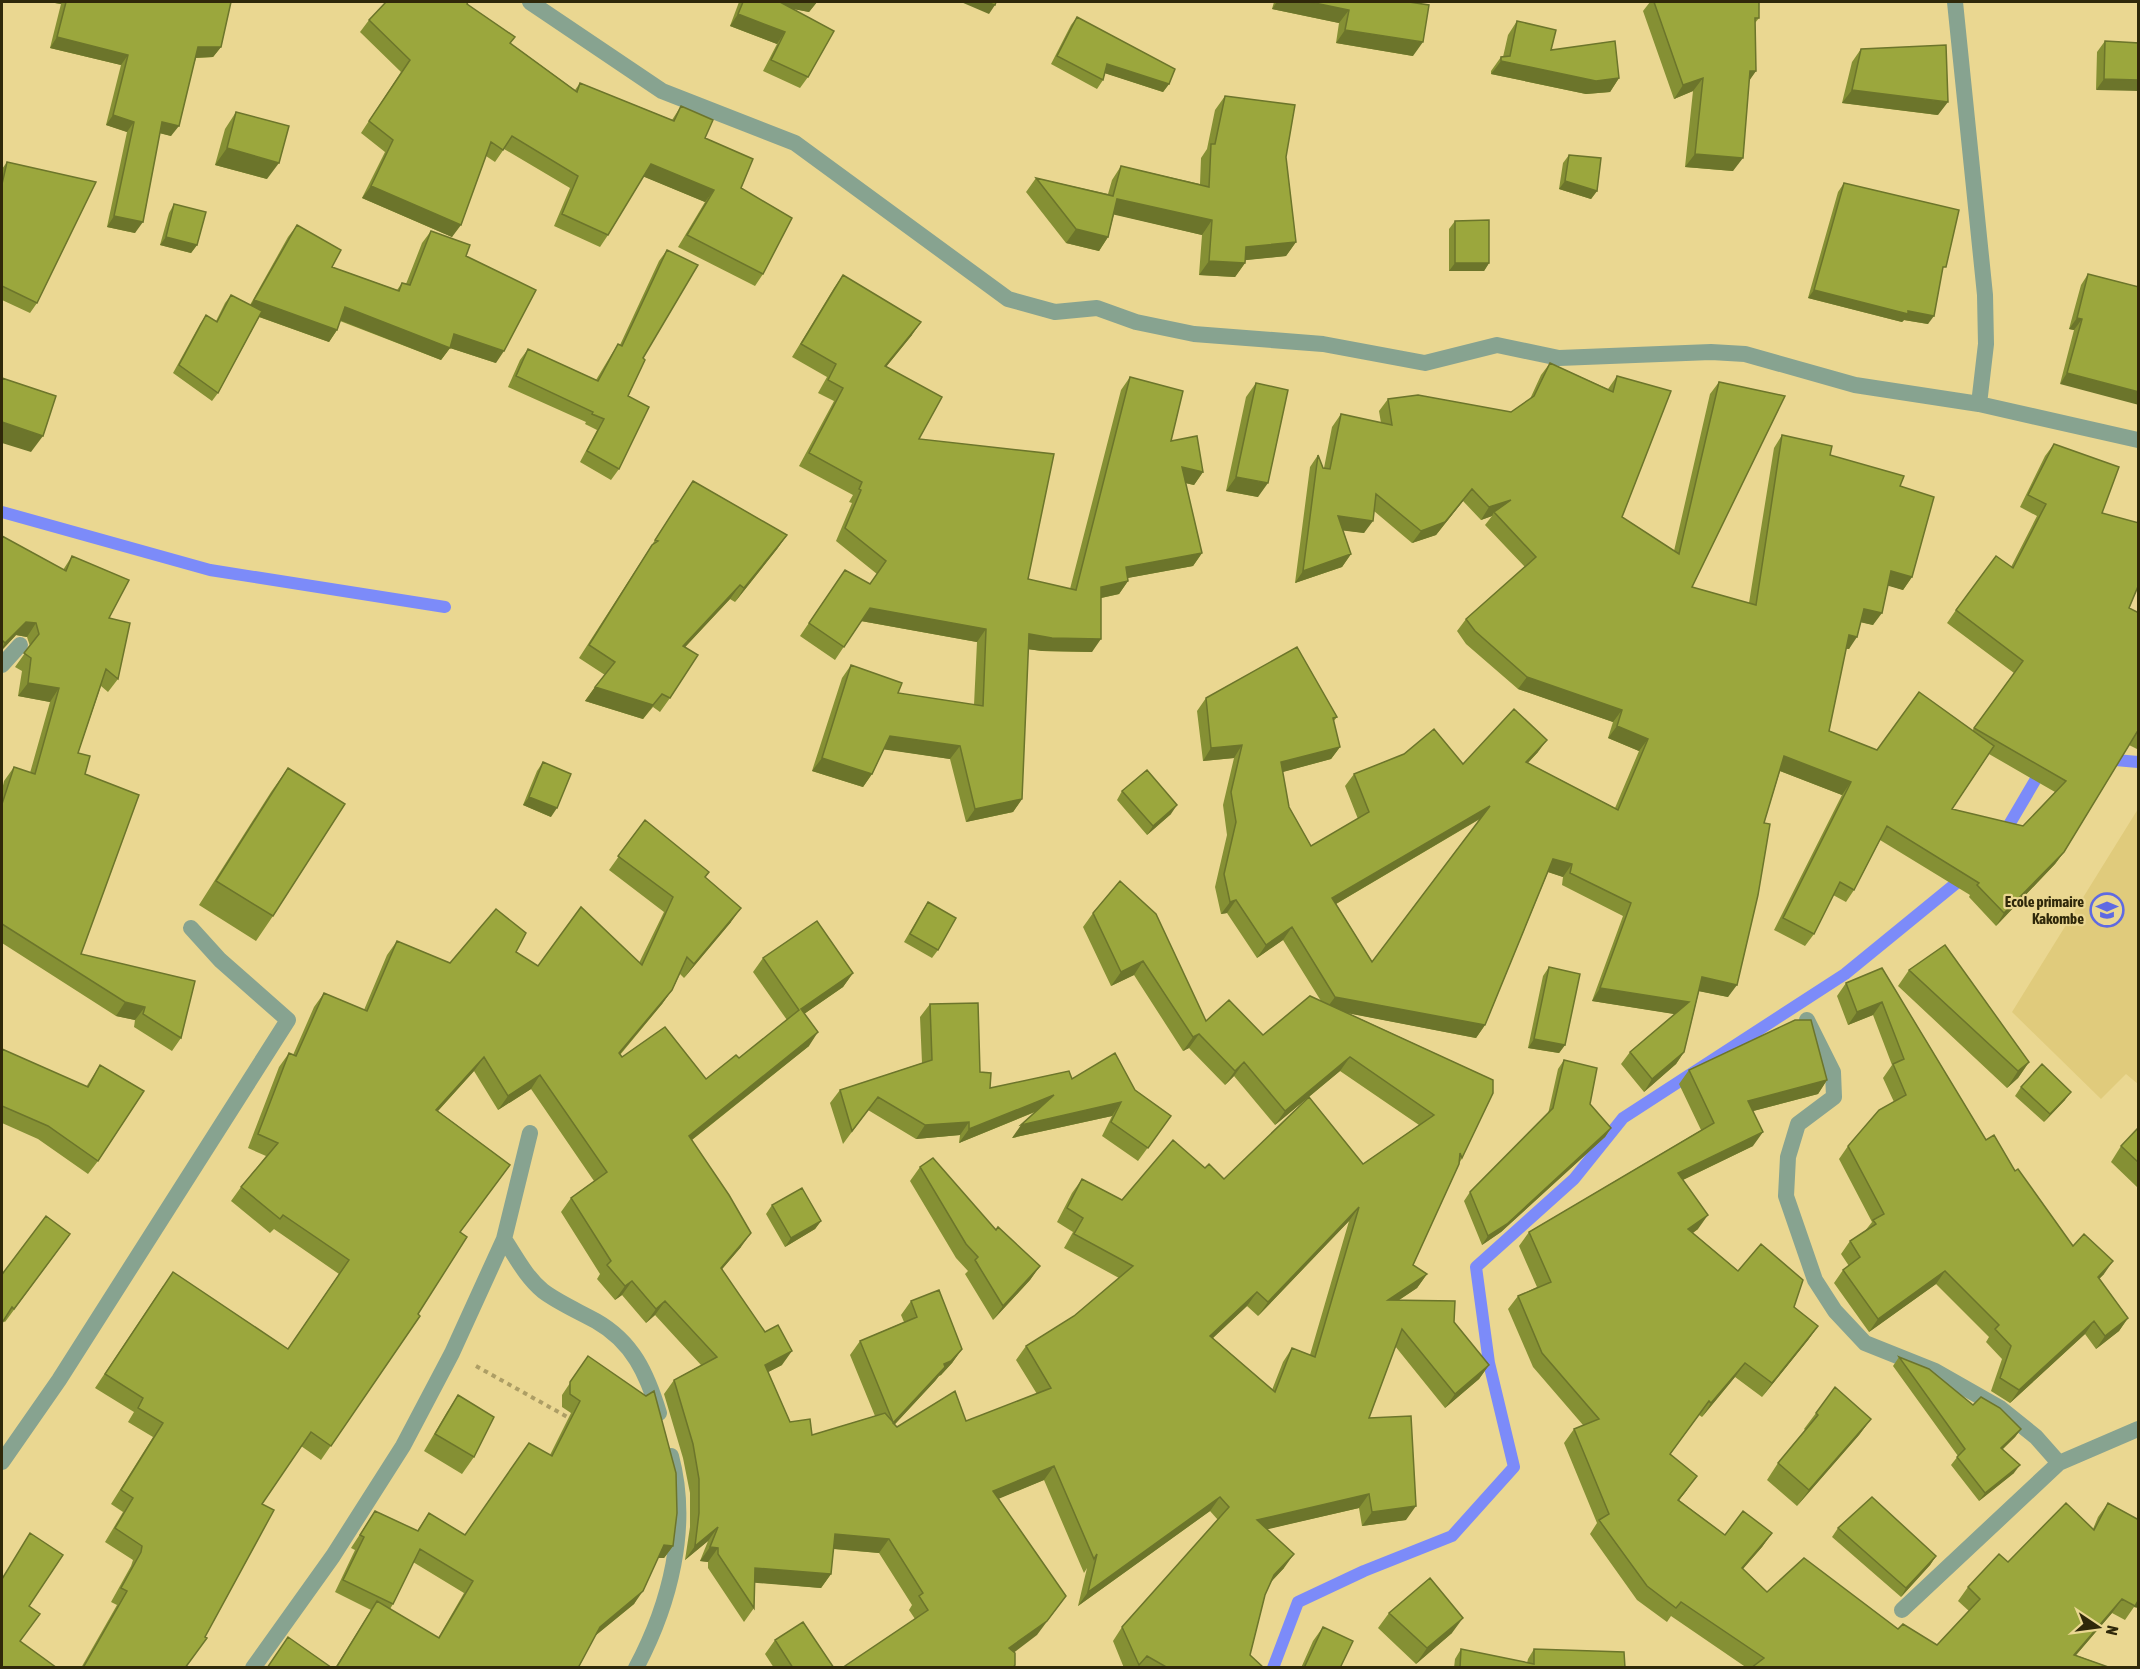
<svg xmlns="http://www.w3.org/2000/svg" width="2140" height="1669" font-family="'Asap Condensed',sans-serif">
<style>
.built{fill:#e0cb7c}
.lines{fill:none;stroke-linecap:round;stroke-linejoin:round}
.stream{stroke:#7c8bf9;stroke-width:12}
.path{stroke:#ad9e65;stroke-width:4;stroke-dasharray:4.5 4.5;stroke-linecap:butt}
.minor{stroke:#87a390;stroke-width:16}
.wall{fill:#859034;fill-rule:evenodd}
.shaded-wall{fill:#6c752b}
.building{fill:#9ba73d;stroke:#6c752b;stroke-width:1.5;fill-rule:evenodd}
.labels{text-anchor:middle;dominant-baseline:central;stroke-width:4.5;stroke-linejoin:round;paint-order:stroke}
.poi-label{font-size:15px;font-weight:bold;fill:#2f280a;stroke:#ead791;text-anchor:end}
</style>
<rect width="100%" height="100%" fill="#ead791"/>
<path class="built" d="M 2138,809 L 2138,1084 L 2126,1074 L 2101,1099 L 2012,1012 Z"/>
<g class="lines">
<path class="stream" d="M 2,512 L 210,570 L 445,607
M 2104,759 L 2138,762
M 2003,835 L 2043,767
M 1273,1668 L 1298,1602 L 1364,1571 L 1452,1536 L 1514,1467 L 1489,1363 L 1476,1267 L 1574,1179 L 1623,1118 L 1845,974 L 1965,876"/>
<path class="path" d="M 476,1366 L 571,1419"/>
<path class="minor" d="M 530,2 L 662,91 L 795,143 L 1008,299 L 1055,312 L 1097,308 L 1136,322 L 1194,334 L 1323,344 L 1425,363 L 1497,345 L 1559,358 L 1711,352 L 1745,354 L 1855,385 L 1979,404 L 2138,440
M 1955,2 L 1985,295 L 1986,344 L 1979,404
M 2,665 L 20,645
M 1807,1020 L 1833,1072 L 1834,1097 L 1798,1124 L 1788,1157 L 1786,1196 L 1815,1280 L 1835,1311 L 1865,1343 L 1935,1371 L 2000,1408 L 2036,1437 L 2059,1463
M 504,1239 C 516,1257 526,1277 543,1291 C 559,1303 578,1311 596,1321 C 633,1342 647,1374 659,1413
M 2,1462 L 59,1380 L 288,1020 L 220,960 L 191,928
M 1902,1610 L 2059,1463 L 2138,1429
M 253,1668 L 333,1556 L 403,1446 L 452,1353 L 504,1239 L 530,1133
M 636,1668 C 670,1604 690,1527 671,1456"/>
</g>
<path class="wall" d="M 49,2 L 231,2 L 221,47 L 213,57 L 196,58 L 171,136 L 160,133 L 135,233 L 107,227 L 127,132 L 106,125 L 121,65 L 50,48 L 61,4 Z
M 386,2 L 469,2 L 467,4 L 510,43 L 575,90 L 580,83 L 672,120 L 681,106 L 705,138 L 741,188 L 763,274 L 755,286 L 678,247 L 705,202 L 643,176 L 608,235 L 600,247 L 554,226 L 570,188 L 504,149 L 495,162 L 486,156 L 452,237 L 362,198 L 385,152 L 361,133 L 401,72 L 360,32 L 369,20 Z
M 739,2 L 817,2 L 809,12 L 794,9 L 808,77 L 800,88 L 763,71 L 777,44 L 730,26 Z
M 1274,2 L 1409,2 L 1413,56 L 1336,43 L 1339,23 L 1272,9 Z
M 1650,2 L 1759,2 L 1759,18 L 1755,23 L 1756,71 L 1749,80 L 1733,171 L 1685,167 L 1693,91 L 1674,99 L 1643,11 Z
M 1077,17 L 1169,84 L 1163,92 L 1105,73 L 1103,80 L 1097,89 L 1051,64 L 1071,25 Z
M 1517,21 L 1551,50 L 1619,78 L 1610,92 L 1586,94 L 1491,74 L 1491,71 L 1501,57 L 1503,57 L 1508,35 Z
M 2105,41 L 2139,43 L 2096,90 L 2097,52 Z
M 1861,49 L 1938,115 L 1842,103 L 1852,62 Z
M 1225,96 L 1286,157 L 1296,242 L 1286,256 L 1245,260 L 1245,263 L 1235,277 L 1199,275 L 1202,235 L 1114,214 L 1108,237 L 1099,251 L 1066,243 L 1026,192 L 1036,178 L 1108,194 L 1112,180 L 1121,166 L 1200,184 L 1201,158 L 1207,149 L 1215,110 Z
M 236,112 L 267,179 L 215,165 L 225,129 Z
M 1569,155 L 1597,191 L 1591,199 L 1559,189 L 1563,163 Z
M 7,162 L 37,303 L 30,313 L 2,300 L 2,169 Z
M 1844,183 L 1942,273 L 1928,324 L 1904,320 L 1902,322 L 1808,298 L 1838,192 Z
M 174,204 L 197,245 L 191,253 L 160,245 L 169,213 Z
M 1455,221 L 1489,263 L 1484,271 L 1449,271 L 1449,229 Z
M 297,225 L 332,267 L 397,290 L 402,283 L 406,284 L 422,243 L 431,231 L 466,256 L 496,363 L 450,348 L 441,360 L 340,321 L 337,330 L 329,342 L 259,317 L 218,393 L 212,401 L 173,373 L 200,324 L 206,315 L 216,321 L 225,303 L 231,295 L 250,305 L 288,237 Z
M 667,250 L 643,358 L 628,396 L 619,469 L 611,480 L 580,462 L 597,430 L 585,424 L 586,422 L 508,387 L 520,360 L 528,349 L 596,380 L 611,355 L 618,344 L 620,345 L 659,261 Z
M 2088,274 L 2139,287 L 2060,384 L 2074,330 L 2069,329 L 2081,285 Z
M 843,275 L 912,335 L 886,367 L 919,439 L 1028,579 L 1070,589 L 1121,390 L 1130,377 L 1171,441 L 1203,472 L 1194,485 L 1185,483 L 1202,553 L 1193,566 L 1127,578 L 1128,581 L 1119,594 L 1101,598 L 1092,652 L 1042,651 L 1028,649 L 1022,799 L 1013,812 L 966,822 L 950,759 L 884,749 L 872,774 L 863,787 L 812,771 L 842,678 L 851,665 L 898,693 L 974,705 L 977,642 L 861,621 L 835,660 L 800,636 L 845,570 L 870,584 L 877,574 L 836,541 L 852,503 L 849,502 L 853,495 L 799,466 L 834,401 L 818,393 L 827,377 L 792,357 L 834,288 Z
M 1550,363 L 1608,389 L 1617,376 L 1622,517 L 1674,551 L 1710,394 L 1719,382 L 1692,587 L 1749,603 L 1774,448 L 1782,435 L 1830,455 L 1900,486 L 1912,577 L 1903,590 L 1888,585 L 1873,625 L 1861,622 L 1849,649 L 1846,649 L 1829,731 L 1877,750 L 1972,731 L 2014,673 L 1947,623 L 1956,610 L 2011,567 L 2037,516 L 2020,507 L 2045,456 L 2054,444 L 2102,513 L 2129,608 L 2139,613 L 2139,750 L 2129,745 L 2064,852 L 2055,864 L 1996,926 L 1969,897 L 1970,895 L 1880,840 L 1854,890 L 1846,902 L 1833,895 L 1814,934 L 1805,946 L 1774,930 L 1842,795 L 1780,771 L 1764,823 L 1728,997 L 1699,991 L 1684,1052 L 1676,1064 L 1644,1092 L 1621,1064 L 1630,1052 L 1675,1014 L 1592,1001 L 1623,916 L 1562,885 L 1563,877 L 1548,872 L 1485,1025 L 1476,1038 L 1348,1013 L 1493,1080 L 1462,1158 L 1460,1162 L 1413,1265 L 1427,1274 L 1417,1288 L 1399,1300 L 1454,1322 L 1489,1365 L 1479,1379 L 1445,1408 L 1395,1346 L 1369,1418 L 1406,1520 L 1362,1526 L 1359,1508 L 1267,1529 L 1284,1568 L 1271,1582 L 1265,1595 L 1250,1655 L 1264,1668 L 1124,1668 L 1113,1641 L 1122,1627 L 1218,1520 L 1210,1511 L 1078,1606 L 1087,1568 L 1084,1573 L 1044,1480 L 999,1498 L 1037,1635 L 915,1619 L 909,1610 L 912,1605 L 879,1553 L 833,1549 L 831,1574 L 821,1588 L 755,1582 L 754,1608 L 744,1622 L 708,1568 L 708,1562 L 700,1561 L 708,1541 L 685,1560 L 690,1527 L 690,1493 L 683,1458 L 664,1394 L 674,1380 L 701,1365 L 655,1315 L 646,1323 L 622,1295 L 615,1300 L 597,1279 L 600,1274 L 561,1212 L 571,1198 L 594,1181 L 531,1089 L 498,1110 L 474,1071 L 438,1111 L 510,1165 L 460,1232 L 418,1314 L 420,1316 L 321,1460 L 301,1446 L 262,1504 L 185,1668 L 81,1668 L 117,1605 L 111,1602 L 131,1566 L 133,1560 L 105,1542 L 123,1512 L 111,1504 L 153,1437 L 128,1422 L 134,1412 L 95,1388 L 163,1286 L 288,1349 L 339,1274 L 274,1229 L 270,1233 L 231,1201 L 241,1187 L 266,1156 L 248,1148 L 279,1067 L 289,1053 L 293,1055 L 314,1007 L 324,993 L 364,1010 L 387,955 L 397,941 L 450,963 L 516,952 L 538,966 L 639,963 L 664,912 L 609,870 L 645,820 L 705,878 L 731,922 L 684,978 L 680,974 L 672,990 L 662,1004 L 620,1055 L 622,1057 L 706,1079 L 739,1058 L 787,1020 L 753,972 L 763,958 L 853,973 L 843,987 L 804,1014 L 809,1046 L 692,1140 L 741,1247 L 722,1269 L 782,1365 L 768,1372 L 790,1422 L 812,1435 L 875,1416 L 850,1355 L 860,1341 L 904,1322 L 901,1315 L 911,1301 L 962,1349 L 952,1363 L 941,1375 L 939,1376 L 935,1381 L 895,1424 L 897,1427 L 966,1421 L 1037,1394 L 1016,1360 L 1026,1346 L 1074,1316 L 1119,1278 L 1064,1248 L 1073,1232 L 1057,1222 L 1072,1193 L 1082,1179 L 1122,1200 L 1205,1168 L 1224,1179 L 1363,1164 L 1419,1125 L 1340,1071 L 1275,1125 L 1234,1076 L 1225,1085 L 1189,1048 L 1183,1051 L 1134,975 L 1111,986 L 1083,927 L 1093,913 L 1120,881 L 1206,1021 L 1263,1035 L 1321,1001 L 1283,940 L 1257,958 L 1227,913 L 1221,914 L 1215,887 L 1227,835 L 1223,805 L 1234,758 L 1203,761 L 1197,711 L 1206,698 L 1337,717 L 1333,722 L 1340,747 L 1331,759 L 1282,772 L 1289,807 L 1311,846 L 1358,819 L 1345,786 L 1354,774 L 1463,764 L 1538,752 L 1528,763 L 1615,808 L 1639,751 L 1608,738 L 1613,722 L 1518,689 L 1466,644 L 1457,631 L 1466,619 L 1525,567 L 1485,525 L 1492,516 L 1481,520 L 1463,501 L 1436,535 L 1412,543 L 1374,511 L 1364,533 L 1343,530 L 1351,554 L 1342,567 L 1295,583 L 1310,467 L 1318,455 L 1323,468 L 1324,468 L 1332,427 L 1341,414 L 1381,423 L 1379,411 L 1388,399 L 1511,412 L 1530,399 L 1541,375 ZM 1989,754 L 2055,792 L 2023,826 L 1952,809 ZM 1480,819 L 1372,962 L 1336,904 ZM 1349,1221 L 1310,1355 L 1292,1348 L 1283,1362 L 1272,1390 L 1213,1338 L 1247,1306 L 1258,1316 Z
M 1256,383 L 1258,497 L 1226,491 L 1246,397 Z
M 693,481 L 787,535 L 777,549 L 735,602 L 730,599 L 685,647 L 670,698 L 660,712 L 653,707 L 643,719 L 585,701 L 595,687 L 605,675 L 579,658 Z
M 2,536 L 63,570 L 72,556 L 109,618 L 118,679 L 108,692 L 101,686 L 78,753 L 85,774 L 81,954 L 181,1038 L 172,1051 L 134,1027 L 135,1020 L 116,1016 L 2,943 L 2,790 L 4,781 L 14,767 L 30,773 L 50,702 L 18,696 L 22,671 L 15,667 L 30,646 L 27,637 L 16,635 L 2,650 Z
M 543,762 L 551,817 L 523,805 L 537,771 Z
M 288,768 L 273,916 L 256,941 L 199,905 L 271,792 Z
M 1122,791 L 1171,814 L 1147,835 L 1117,800 Z
M 928,902 L 938,950 L 932,958 L 904,942 L 922,911 Z
M 1549,967 L 1565,1045 L 1559,1053 L 1528,1048 L 1543,976 Z
M 1882,968 L 1986,1140 L 2015,1171 L 2073,1246 L 2104,1274 L 2099,1279 L 2128,1318 L 2119,1331 L 2096,1349 L 2085,1334 L 2010,1403 L 1991,1391 L 2002,1359 L 1986,1342 L 1989,1337 L 1936,1284 L 1869,1332 L 1834,1283 L 1843,1270 L 1849,1266 L 1841,1254 L 1850,1241 L 1865,1231 L 1872,1222 L 1839,1159 L 1848,1146 L 1894,1102 L 1883,1078 L 1892,1065 L 1873,1015 L 1848,1025 L 1837,996 L 1846,983 Z
M 1909,970 L 2029,1062 L 2018,1078 L 2007,1088 L 1898,986 Z
M 930,1004 L 990,1088 L 1072,1079 L 1135,1090 L 1171,1116 L 1138,1161 L 1102,1136 L 1112,1116 L 1012,1138 L 1035,1112 L 959,1143 L 960,1135 L 916,1139 L 868,1110 L 843,1144 L 830,1103 L 840,1090 L 922,1063 L 920,1017 Z
M 2,1049 L 86,1087 L 100,1065 L 98,1161 L 88,1174 L 38,1139 L 2,1123 Z
M 1564,1060 L 1590,1104 L 1611,1128 L 1605,1137 L 1501,1232 L 1482,1245 L 1464,1201 L 1470,1192 L 1548,1114 L 1558,1069 Z
M 1689,1070 L 1827,1080 L 1818,1094 L 1753,1111 L 1753,1146 L 1683,1180 L 1698,1229 L 1693,1233 L 1738,1271 L 1794,1307 L 1818,1326 L 1808,1340 L 1762,1397 L 1735,1377 L 1702,1417 L 1699,1415 L 1670,1454 L 1687,1490 L 1679,1500 L 1725,1535 L 1772,1533 L 1762,1547 L 1743,1569 L 1767,1592 L 1898,1629 L 1937,1645 L 1969,1611 L 1958,1601 L 1968,1587 L 2008,1562 L 2093,1529 L 2098,1517 L 2108,1503 L 2139,1520 L 2139,1608 L 2134,1607 L 2125,1620 L 2112,1613 L 2076,1655 L 2111,1668 L 1747,1668 L 1671,1616 L 1667,1622 L 1637,1600 L 1590,1534 L 1597,1523 L 1564,1443 L 1574,1429 L 1583,1425 L 1533,1367 L 1508,1309 L 1518,1296 L 1537,1287 L 1519,1246 L 1529,1232 L 1701,1130 L 1679,1084 Z
M 2021,1087 L 2065,1100 L 2044,1122 L 2015,1096 Z
M 2139,1127 L 2139,1185 L 2137,1187 L 2111,1162 L 2121,1146 Z
M 920,1167 L 1040,1266 L 1030,1280 L 993,1320 L 965,1274 L 968,1271 L 956,1258 L 910,1181 Z
M 772,1205 L 821,1221 L 815,1229 L 785,1247 L 766,1214 Z
M 70,1234 L 5,1322 L 3,1321 L 3,1273 Z
M 588,1356 L 673,1546 L 664,1558 L 658,1558 L 634,1604 L 595,1636 L 578,1668 L 335,1668 L 371,1610 L 335,1592 L 355,1550 L 351,1548 L 375,1511 L 417,1531 L 429,1513 L 465,1535 L 550,1455 L 571,1413 L 562,1407 L 562,1395 ZM 413,1562 L 464,1593 L 438,1638 L 390,1609 L 393,1604 Z
M 1899,1357 L 1973,1405 L 2021,1429 L 2015,1437 L 2003,1449 L 2014,1473 L 1979,1501 L 1951,1465 L 1958,1456 L 1893,1366 Z
M 458,1395 L 474,1457 L 462,1474 L 424,1451 L 447,1412 Z
M 1816,1413 L 1871,1419 L 1859,1435 L 1797,1506 L 1767,1480 L 1778,1463 L 1805,1430 L 1804,1429 Z
M 1838,1528 L 1936,1556 L 1930,1565 L 1901,1597 L 1832,1537 Z
M 1389,1613 L 1452,1633 L 1416,1664 L 1378,1628 Z
M 1323,1627 L 1340,1668 L 1301,1668 L 1313,1641 Z
M 775,1640 L 834,1668 L 774,1668 L 765,1654 Z
M 1461,1649 L 1527,1663 L 1528,1659 L 1534,1649 L 1625,1668 L 1454,1668 L 1455,1659 Z"/>
<path class="shaded-wall" d="M 49,2 L 62,2 L 61,4 Z
M 757,2 L 817,2 L 809,12 Z
M 961,2 L 986,2 L 995,5 L 989,14 Z
M 1277,2 L 1310,2 L 1349,10 L 1339,23 L 1272,9 Z
M 738,14 L 785,32 L 777,44 L 730,26 Z
M 1345,30 L 1423,42 L 1413,56 L 1336,43 Z
M 57,37 L 128,55 L 121,65 L 50,48 Z
M 198,47 L 221,47 L 213,57 L 191,58 Z
M 1501,61 L 1619,78 L 1610,92 L 1586,94 L 1491,74 Z
M 1107,64 L 1169,84 L 1163,92 L 1101,72 Z
M 1750,71 L 1756,71 L 1747,84 Z
M 1703,78 L 1693,91 L 1674,99 L 1683,85 Z
M 2104,79 L 2139,80 L 2139,91 L 2096,90 Z
M 1852,90 L 1948,102 L 1938,115 L 1842,103 Z
M 113,115 L 134,122 L 127,132 L 106,125 Z
M 162,122 L 179,126 L 171,136 L 155,132 Z
M 227,148 L 279,163 L 267,179 L 215,165 Z
M 1695,154 L 1743,158 L 1733,171 L 1685,167 Z
M 651,164 L 714,190 L 705,202 L 642,176 Z
M 1565,181 L 1597,191 L 1591,199 L 1559,189 Z
M 371,186 L 461,225 L 452,237 L 362,198 Z
M 1117,199 L 1212,220 L 1202,235 L 1107,213 Z
M 114,216 L 143,222 L 135,233 L 107,227 Z
M 1076,229 L 1108,237 L 1099,251 L 1066,243 Z
M 166,237 L 197,245 L 191,253 L 160,245 Z
M 1296,242 L 1286,256 L 1237,261 L 1246,247 Z
M 1209,261 L 1245,263 L 1235,277 L 1199,275 Z
M 1455,263 L 1489,263 L 1484,271 L 1449,271 Z
M 1814,290 L 1908,311 L 1934,316 L 1928,324 L 1904,320 L 1902,322 L 1808,298 Z
M 254,300 L 337,330 L 329,342 L 246,312 Z
M 345,307 L 454,334 L 504,351 L 496,363 L 450,348 L 441,360 L 337,319 Z
M 2077,318 L 2082,319 L 2074,330 L 2069,329 Z
M 921,322 L 912,335 L 876,379 L 885,366 Z
M 2067,373 L 2139,392 L 2139,405 L 2060,384 Z
M 2,422 L 43,436 L 31,452 L 2,443 Z
M 1182,467 L 1203,472 L 1194,485 L 1173,480 Z
M 1236,477 L 1268,483 L 1258,497 L 1226,491 Z
M 1472,489 L 1463,501 L 1436,535 L 1412,543 L 1421,531 Z
M 1511,500 L 1494,512 L 1492,516 L 1481,520 L 1489,507 Z
M 1338,516 L 1373,521 L 1364,533 L 1330,529 Z
M 787,535 L 777,549 L 735,602 L 744,588 Z
M 1202,553 L 1193,566 L 1117,580 L 1126,567 Z
M 1351,554 L 1342,567 L 1295,583 L 1303,571 Z
M 1891,571 L 1912,577 L 1903,590 L 1882,584 Z
M 1128,581 L 1119,594 L 1092,600 L 1101,587 Z
M 740,585 L 730,599 L 674,659 L 683,646 Z
M 870,608 L 986,629 L 977,642 L 861,621 Z
M 1864,609 L 1882,613 L 1873,625 L 1855,621 Z
M 26,622 L 36,623 L 27,637 L 16,635 L 2,650 L 2,648 L 5,643 Z
M 1029,634 L 1101,639 L 1092,652 L 1042,651 L 1019,648 Z
M 1849,635 L 1857,637 L 1849,649 L 1840,647 Z
M 1527,677 L 1622,710 L 1613,722 L 1518,689 Z
M 28,683 L 59,688 L 50,702 L 18,696 Z
M 595,687 L 662,694 L 643,719 L 585,701 Z
M 1617,726 L 1648,739 L 1639,751 L 1608,738 Z
M 890,736 L 960,746 L 950,759 L 881,749 Z
M 1547,740 L 1538,752 L 1517,774 L 1526,762 Z
M 1242,745 L 1234,758 L 1203,761 L 1211,748 Z
M 1340,747 L 1331,759 L 1272,775 L 1281,762 Z
M 1784,756 L 1851,782 L 1842,795 L 1775,769 Z
M 822,758 L 872,774 L 863,787 L 812,771 Z
M 529,797 L 557,808 L 551,817 L 523,805 Z
M 1022,799 L 1013,812 L 966,822 L 975,809 Z
M 1177,805 L 1171,814 L 1147,835 L 1153,826 Z
M 1490,806 L 1481,818 L 1324,911 L 1332,898 Z
M 2064,852 L 2055,864 L 1996,926 L 2004,913 Z
M 1553,859 L 1572,864 L 1563,877 L 1545,871 Z
M 1236,900 L 1227,913 L 1221,914 L 1230,902 Z
M 741,908 L 731,922 L 684,978 L 694,964 Z
M 1292,927 L 1283,940 L 1257,958 L 1266,945 Z
M 1143,961 L 1134,975 L 1111,986 L 1121,972 Z
M 853,973 L 843,987 L 791,1023 L 801,1009 Z
M 1702,977 L 1737,985 L 1728,997 L 1693,990 Z
M 1600,988 L 1689,1002 L 1680,1015 L 1592,1001 Z
M 672,990 L 662,1004 L 609,1067 L 619,1053 Z
M 1335,997 L 1485,1025 L 1476,1038 L 1326,1009 Z
M 125,1002 L 145,1007 L 135,1020 L 116,1016 Z
M 1882,1002 L 1873,1015 L 1848,1025 L 1857,1012 Z
M 818,1032 L 809,1046 L 679,1150 L 689,1136 Z
M 1199,1034 L 1189,1048 L 1183,1051 L 1193,1037 Z
M 1534,1039 L 1565,1045 L 1559,1053 L 1528,1048 Z
M 1684,1052 L 1676,1064 L 1644,1092 L 1652,1079 Z
M 484,1057 L 474,1071 L 426,1124 L 436,1110 Z
M 1350,1057 L 1340,1071 L 1275,1125 L 1285,1111 Z
M 1244,1062 L 1234,1076 L 1225,1085 L 1235,1071 Z
M 2029,1062 L 2018,1078 L 2007,1088 L 2018,1071 Z
M 540,1075 L 531,1089 L 498,1110 L 508,1096 Z
M 1827,1080 L 1818,1094 L 1738,1115 L 1748,1101 Z
M 2071,1092 L 2065,1100 L 2044,1122 L 2050,1114 Z
M 1054,1095 L 1044,1108 L 959,1143 L 969,1129 Z
M 1121,1102 L 1112,1116 L 1012,1138 L 1021,1125 Z
M 969,1122 L 960,1135 L 916,1139 L 925,1125 Z
M 1611,1128 L 1605,1137 L 1501,1232 L 1482,1245 L 1488,1236 Z
M 1763,1132 L 1753,1146 L 1668,1187 L 1678,1173 Z
M 1359,1207 L 1349,1221 L 1258,1316 L 1268,1302 Z
M 1708,1215 L 1698,1229 L 1678,1243 L 1688,1229 Z
M 821,1221 L 815,1229 L 785,1247 L 791,1238 Z
M 751,1233 L 741,1247 L 711,1282 L 721,1268 Z
M 2113,1261 L 2104,1274 L 2088,1290 L 2098,1277 Z
M 1040,1266 L 1030,1280 L 993,1320 L 1003,1306 Z
M 1945,1271 L 1936,1284 L 1869,1332 L 1878,1319 Z
M 1427,1274 L 1417,1288 L 1378,1314 L 1388,1300 Z
M 632,1281 L 622,1295 L 615,1300 L 625,1286 Z
M 1257,1292 L 1247,1306 L 1200,1350 L 1210,1336 Z
M 665,1301 L 655,1315 L 646,1323 L 656,1309 Z
M 2128,1318 L 2119,1331 L 2096,1349 L 2105,1336 Z
M 2094,1321 L 2085,1334 L 2010,1403 L 2019,1390 Z
M 1818,1326 L 1808,1340 L 1762,1397 L 1772,1383 Z
M 962,1349 L 952,1363 L 941,1375 L 939,1376 L 935,1381 L 883,1437 L 893,1423 L 944,1364 Z
M 792,1351 L 782,1365 L 755,1379 L 765,1365 Z
M 1745,1363 L 1735,1377 L 1702,1417 L 1711,1403 Z
M 1489,1365 L 1479,1379 L 1445,1408 L 1455,1394 Z
M 1871,1419 L 1859,1435 L 1797,1506 L 1809,1490 Z
M 2021,1429 L 2015,1437 L 1995,1456 L 2001,1448 Z
M 2020,1465 L 2014,1473 L 1979,1501 L 1985,1493 Z
M 1054,1466 L 1044,1480 L 984,1505 L 993,1491 Z
M 1697,1476 L 1687,1490 L 1668,1514 L 1678,1500 Z
M 1369,1494 L 1359,1508 L 1247,1534 L 1257,1520 Z
M 1220,1497 L 1210,1511 L 1078,1606 L 1088,1592 Z
M 1416,1506 L 1406,1520 L 1362,1526 L 1372,1512 Z
M 718,1527 L 708,1541 L 685,1560 L 695,1546 Z
M 1772,1533 L 1762,1547 L 1732,1581 L 1742,1568 Z
M 835,1534 L 889,1539 L 879,1553 L 825,1548 Z
M 664,1545 L 673,1546 L 664,1558 L 655,1558 Z
M 710,1547 L 718,1548 L 708,1562 L 700,1561 Z
M 1294,1554 L 1284,1568 L 1264,1589 L 1274,1575 Z
M 1936,1556 L 1930,1565 L 1901,1597 L 1906,1588 Z
M 755,1568 L 831,1574 L 821,1588 L 745,1582 Z
M 643,1591 L 634,1604 L 591,1639 L 600,1627 Z
M 1066,1596 L 1037,1635 L 1000,1663 L 1009,1648 Z
M 2139,1597 L 2139,1608 L 2134,1607 Z
M 2122,1599 L 2112,1613 L 2065,1668 L 2074,1655 Z
M 1463,1618 L 1452,1633 L 1416,1664 L 1427,1648 Z"/>
<path class="building" d="M 66,2 L 231,2 L 221,47 L 198,47 L 179,126 L 162,122 L 143,222 L 114,216 L 134,122 L 113,115 L 128,55 L 57,37 Z
M 386,2 L 468,2 L 467,4 L 515,37 L 510,43 L 577,92 L 580,83 L 674,121 L 681,106 L 713,120 L 705,138 L 753,159 L 741,188 L 792,218 L 763,274 L 687,235 L 714,190 L 651,164 L 608,235 L 562,214 L 578,176 L 512,136 L 503,150 L 491,142 L 461,225 L 371,186 L 393,140 L 369,121 L 410,60 L 369,20 Z
M 743,2 L 780,2 L 834,31 L 808,77 L 771,60 L 785,32 L 738,14 Z
M 986,2 L 996,2 L 995,5 Z
M 1310,2 L 1409,2 L 1429,5 L 1423,42 L 1345,30 L 1349,10 Z
M 1654,2 L 1676,2 L 1675,2 L 1759,2 L 1759,18 L 1755,18 L 1756,71 L 1750,71 L 1743,158 L 1695,154 L 1703,78 L 1683,85 Z
M 1077,17 L 1175,69 L 1169,84 L 1107,64 L 1103,80 L 1057,56 Z
M 1517,21 L 1556,30 L 1551,50 L 1615,41 L 1619,78 L 1596,81 L 1501,61 L 1501,57 L 1510,56 Z
M 2105,41 L 2139,43 L 2139,80 L 2104,79 Z
M 1946,45 L 1948,102 L 1852,90 L 1861,49 Z
M 1225,96 L 1295,105 L 1286,157 L 1296,242 L 1246,247 L 1245,263 L 1209,261 L 1212,220 L 1117,199 L 1108,237 L 1076,229 L 1036,178 L 1113,196 L 1121,166 L 1209,187 L 1211,144 L 1215,144 Z
M 236,112 L 289,126 L 279,163 L 227,148 Z
M 1569,155 L 1601,158 L 1597,191 L 1565,181 Z
M 7,162 L 96,182 L 37,303 L 2,286 L 2,184 Z
M 1844,183 L 1959,210 L 1946,267 L 1943,267 L 1934,316 L 1908,311 L 1908,314 L 1814,290 Z
M 174,204 L 206,212 L 197,245 L 166,237 Z
M 1489,220 L 1489,263 L 1455,263 L 1455,221 Z
M 297,225 L 341,250 L 332,267 L 399,291 L 402,283 L 410,285 L 431,231 L 470,245 L 466,256 L 536,290 L 504,351 L 454,334 L 450,348 L 345,307 L 337,330 L 254,300 Z
M 667,250 L 698,265 L 643,358 L 645,360 L 628,396 L 649,407 L 619,469 L 587,451 L 604,419 L 592,414 L 593,412 L 516,376 L 528,349 L 598,381 L 618,344 L 622,346 Z
M 2088,274 L 2139,287 L 2139,392 L 2067,373 L 2082,319 L 2077,318 Z
M 843,275 L 921,322 L 885,366 L 942,397 L 919,439 L 1054,454 L 1028,579 L 1076,590 L 1130,377 L 1183,391 L 1171,441 L 1197,436 L 1203,472 L 1182,467 L 1202,553 L 1126,567 L 1128,581 L 1101,587 L 1101,639 L 1052,638 L 1029,634 L 1022,799 L 975,809 L 960,746 L 890,736 L 872,774 L 822,758 L 851,665 L 902,683 L 898,693 L 983,706 L 986,629 L 870,608 L 844,647 L 809,623 L 845,570 L 870,584 L 886,561 L 845,528 L 861,490 L 859,489 L 862,482 L 809,453 L 843,388 L 828,380 L 836,364 L 801,344 Z
M 231,295 L 262,311 L 218,393 L 179,365 L 206,315 L 217,322 Z
M 1550,363 L 1613,392 L 1617,376 L 1671,391 L 1622,517 L 1679,554 L 1719,382 L 1785,396 L 1692,587 L 1756,605 L 1782,435 L 1832,446 L 1830,455 L 1904,476 L 1900,486 L 1934,497 L 1912,577 L 1891,571 L 1882,613 L 1864,609 L 1857,637 L 1849,635 L 1829,731 L 1877,750 L 1919,692 L 1994,746 L 1952,809 L 2023,826 L 2066,781 L 1974,728 L 2023,661 L 1956,610 L 1996,556 L 2013,568 L 2046,504 L 2028,495 L 2054,444 L 2119,467 L 2102,513 L 2139,523 L 2139,584 L 2129,608 L 2139,613 L 2139,733 L 2137,732 L 2064,852 L 2004,913 L 1977,885 L 1979,883 L 1887,826 L 1854,890 L 1840,882 L 1814,934 L 1783,918 L 1851,782 L 1784,756 L 1764,823 L 1770,824 L 1758,895 L 1737,985 L 1702,977 L 1684,1052 L 1652,1079 L 1630,1052 L 1689,1002 L 1600,988 L 1631,903 L 1570,873 L 1572,864 L 1553,859 L 1485,1025 L 1335,997 L 1292,927 L 1266,945 L 1236,900 L 1230,902 L 1224,874 L 1236,822 L 1231,792 L 1242,745 L 1211,748 L 1206,698 L 1297,647 L 1337,717 L 1333,718 L 1340,747 L 1281,762 L 1289,807 L 1311,846 L 1369,812 L 1354,774 L 1404,754 L 1434,729 L 1463,764 L 1514,709 L 1547,740 L 1526,762 L 1618,810 L 1648,739 L 1617,726 L 1622,710 L 1527,677 L 1475,631 L 1466,619 L 1536,557 L 1494,512 L 1511,500 L 1489,507 L 1472,489 L 1445,522 L 1421,531 L 1376,494 L 1373,521 L 1338,516 L 1351,554 L 1303,571 L 1318,455 L 1323,468 L 1330,469 L 1341,414 L 1392,425 L 1388,399 L 1418,395 L 1511,412 L 1534,396 ZM 1490,806 L 1372,962 L 1332,898 Z
M 2,378 L 56,396 L 43,436 L 2,422 Z
M 1256,383 L 1288,390 L 1268,483 L 1236,477 Z
M 693,481 L 787,535 L 744,588 L 740,585 L 683,646 L 698,655 L 670,698 L 662,694 L 653,705 L 595,687 L 615,662 L 589,645 L 652,545 L 658,541 L 655,540 Z
M 2,536 L 66,571 L 72,556 L 129,580 L 109,618 L 130,623 L 118,679 L 106,669 L 78,753 L 90,756 L 85,774 L 139,795 L 81,954 L 195,981 L 181,1038 L 143,1014 L 145,1007 L 125,1002 L 2,924 L 2,804 L 14,767 L 35,774 L 59,688 L 28,683 L 31,658 L 24,653 L 39,634 L 36,623 L 26,622 L 5,643 L 2,640 Z
M 543,762 L 571,774 L 557,808 L 529,797 Z
M 288,768 L 345,804 L 273,916 L 216,881 Z
M 1147,770 L 1177,805 L 1153,826 L 1122,791 Z
M 645,820 L 709,872 L 705,877 L 741,908 L 694,964 L 687,957 L 672,990 L 619,1053 L 622,1057 L 665,1027 L 706,1079 L 736,1055 L 739,1058 L 799,1010 L 763,958 L 817,921 L 853,973 L 801,1009 L 818,1032 L 689,1136 L 729,1195 L 751,1233 L 721,1268 L 765,1332 L 778,1325 L 792,1351 L 765,1365 L 790,1422 L 810,1419 L 812,1435 L 885,1413 L 893,1422 L 860,1341 L 917,1317 L 911,1301 L 939,1290 L 962,1349 L 951,1361 L 944,1364 L 945,1367 L 893,1423 L 897,1427 L 955,1391 L 966,1421 L 1051,1388 L 1026,1346 L 1074,1316 L 1133,1266 L 1074,1234 L 1083,1218 L 1067,1208 L 1082,1179 L 1122,1200 L 1173,1140 L 1205,1168 L 1209,1164 L 1224,1179 L 1309,1097 L 1363,1164 L 1434,1115 L 1350,1057 L 1285,1111 L 1244,1062 L 1235,1071 L 1199,1034 L 1193,1037 L 1143,961 L 1121,972 L 1093,913 L 1120,881 L 1156,914 L 1206,1021 L 1229,1000 L 1263,1035 L 1310,996 L 1493,1080 L 1493,1093 L 1462,1158 L 1460,1153 L 1459,1164 L 1413,1265 L 1427,1274 L 1388,1300 L 1455,1301 L 1454,1322 L 1489,1365 L 1455,1394 L 1402,1329 L 1369,1418 L 1411,1416 L 1416,1506 L 1372,1512 L 1369,1494 L 1257,1520 L 1294,1554 L 1274,1575 L 1265,1595 L 1250,1655 L 1264,1668 L 1168,1668 L 1147,1656 L 1139,1665 L 1122,1627 L 1229,1507 L 1220,1497 L 1088,1592 L 1097,1554 L 1094,1559 L 1054,1466 L 993,1491 L 1066,1596 L 1047,1621 L 1009,1648 L 1015,1653 L 1015,1665 L 1013,1668 L 842,1668 L 928,1610 L 919,1596 L 923,1593 L 889,1539 L 835,1534 L 831,1574 L 755,1568 L 754,1608 L 718,1554 L 718,1548 L 710,1547 L 718,1527 L 695,1546 L 699,1513 L 699,1479 L 693,1444 L 674,1380 L 717,1357 L 665,1301 L 656,1309 L 632,1281 L 625,1286 L 607,1265 L 611,1261 L 571,1198 L 607,1172 L 540,1075 L 508,1096 L 484,1057 L 436,1110 L 510,1165 L 460,1232 L 467,1237 L 418,1314 L 420,1316 L 331,1446 L 311,1432 L 262,1504 L 274,1510 L 205,1637 L 207,1638 L 185,1668 L 83,1668 L 127,1591 L 121,1588 L 141,1552 L 142,1546 L 115,1528 L 133,1498 L 121,1490 L 163,1423 L 138,1408 L 143,1398 L 105,1374 L 173,1272 L 288,1349 L 349,1260 L 283,1215 L 280,1219 L 241,1187 L 278,1143 L 258,1134 L 289,1053 L 296,1056 L 324,993 L 367,1011 L 397,941 L 450,963 L 496,909 L 526,933 L 516,952 L 538,966 L 581,907 L 642,965 L 673,897 L 618,856 ZM 1359,1207 L 1315,1357 L 1292,1348 L 1275,1392 L 1210,1336 L 1257,1292 L 1268,1302 Z
M 928,902 L 956,918 L 938,950 L 910,934 Z
M 1945,945 L 2029,1062 L 2018,1071 L 1909,970 Z
M 1549,967 L 1580,974 L 1565,1045 L 1534,1039 Z
M 1882,968 L 1986,1140 L 1994,1135 L 2015,1171 L 2018,1169 L 2073,1246 L 2084,1234 L 2113,1261 L 2098,1277 L 2128,1318 L 2105,1336 L 2094,1321 L 2019,1390 L 2000,1378 L 2011,1346 L 1995,1329 L 1999,1325 L 1945,1271 L 1878,1319 L 1843,1270 L 1860,1257 L 1850,1241 L 1876,1224 L 1873,1220 L 1884,1214 L 1848,1146 L 1879,1110 L 1906,1095 L 1893,1064 L 1904,1059 L 1882,1002 L 1857,1012 L 1846,983 Z
M 978,1003 L 980,1072 L 991,1073 L 990,1088 L 1069,1071 L 1072,1079 L 1115,1053 L 1135,1090 L 1171,1116 L 1148,1148 L 1111,1122 L 1121,1102 L 1021,1125 L 1054,1095 L 969,1129 L 969,1122 L 925,1125 L 878,1097 L 852,1131 L 840,1090 L 932,1060 L 930,1004 Z
M 1795,1020 L 1811,1020 L 1827,1080 L 1748,1101 L 1763,1132 L 1678,1173 L 1708,1215 L 1688,1229 L 1738,1271 L 1761,1244 L 1803,1280 L 1794,1307 L 1818,1326 L 1772,1383 L 1745,1363 L 1711,1403 L 1709,1401 L 1670,1454 L 1697,1476 L 1678,1500 L 1725,1535 L 1743,1511 L 1772,1533 L 1742,1568 L 1767,1592 L 1804,1558 L 1898,1629 L 1903,1624 L 1937,1645 L 1980,1599 L 1968,1587 L 1999,1554 L 2008,1562 L 2066,1503 L 2094,1530 L 2108,1503 L 2139,1520 L 2139,1599 L 2135,1606 L 2122,1599 L 2074,1655 L 2111,1668 L 1751,1668 L 1764,1658 L 1681,1602 L 1676,1608 L 1647,1586 L 1599,1520 L 1609,1514 L 1574,1429 L 1599,1419 L 1542,1353 L 1518,1296 L 1551,1282 L 1529,1232 L 1714,1123 L 1689,1070 Z
M 2,1049 L 88,1087 L 100,1065 L 144,1091 L 98,1161 L 48,1126 L 2,1106 Z
M 1564,1060 L 1597,1068 L 1590,1104 L 1611,1128 L 1507,1224 L 1488,1236 L 1470,1192 L 1553,1108 Z
M 2042,1064 L 2071,1092 L 2050,1114 L 2021,1087 Z
M 2139,1127 L 2139,1163 L 2121,1146 Z
M 933,1158 L 996,1230 L 998,1227 L 1040,1266 L 1003,1306 L 975,1260 L 978,1257 L 966,1244 L 920,1167 Z
M 802,1188 L 821,1221 L 791,1238 L 772,1205 Z
M 46,1216 L 70,1234 L 14,1309 L 12,1307 L 2,1323 L 2,1272 L 3,1273 Z
M 588,1356 L 646,1396 L 654,1391 L 676,1473 L 677,1513 L 673,1546 L 664,1545 L 643,1591 L 600,1627 L 578,1668 L 336,1668 L 377,1601 L 439,1638 L 473,1581 L 420,1549 L 393,1604 L 343,1580 L 364,1537 L 360,1535 L 375,1511 L 418,1531 L 429,1513 L 465,1535 L 529,1443 L 552,1456 L 580,1401 L 570,1394 L 570,1382 Z
M 1899,1357 L 1929,1369 L 1973,1405 L 1981,1397 L 2000,1408 L 2021,1429 L 2001,1448 L 2020,1465 L 1985,1493 L 1957,1457 L 1965,1449 Z
M 1835,1387 L 1871,1419 L 1809,1490 L 1778,1463 L 1818,1415 L 1816,1413 Z
M 458,1395 L 494,1417 L 474,1457 L 435,1434 Z
M 1872,1497 L 1936,1556 L 1906,1588 L 1838,1528 Z
M 30,1533 L 63,1555 L 29,1606 L 40,1614 L 20,1641 L 57,1668 L 2,1668 L 2,1579 Z
M 1430,1578 L 1463,1618 L 1427,1648 L 1389,1613 Z
M 803,1622 L 834,1668 L 793,1668 L 775,1640 Z
M 1323,1627 L 1353,1641 L 1340,1668 L 1304,1668 Z
M 288,1637 L 332,1668 L 267,1668 Z
M 1461,1649 L 1534,1664 L 1534,1649 L 1624,1652 L 1625,1668 L 1460,1668 Z"/>
<defs>
<g id="school-ring" transform="scale(1.725)"><circle r="9.5" fill="#ead791" stroke="#5f6ae2" stroke-width="1.5"/><path d="M0-5L7-2L0 1L-7-2ZM-4 1L0 2.5L4 1V4Q0 6-4 4Z" fill="#5f6ae2"/></g>
</defs>
<g fill-rule="evenodd">
<use href="#school-ring" x="2107" y="910"/>
</g>
<g class="labels">
<g class="poi-label">
<text x="2084" y="901">Ecole primaire<tspan x="2084" dy="17">Kakombe</tspan></text>
</g>
</g>
<rect width="2140" height="1669" fill="none" stroke="#2f280a" stroke-width="6"/>
<g transform="translate(2098 1627) rotate(103)" stroke="#ead791" stroke-width="4.5" paint-order="stroke">
<path d="M0-4.5L10 22L0 15L-10 22Z" fill="#2f280a"/>
<text y="-9" font-size="16" font-weight="bold" text-anchor="middle" fill="#2f280a">N</text>
</g>
</svg>
